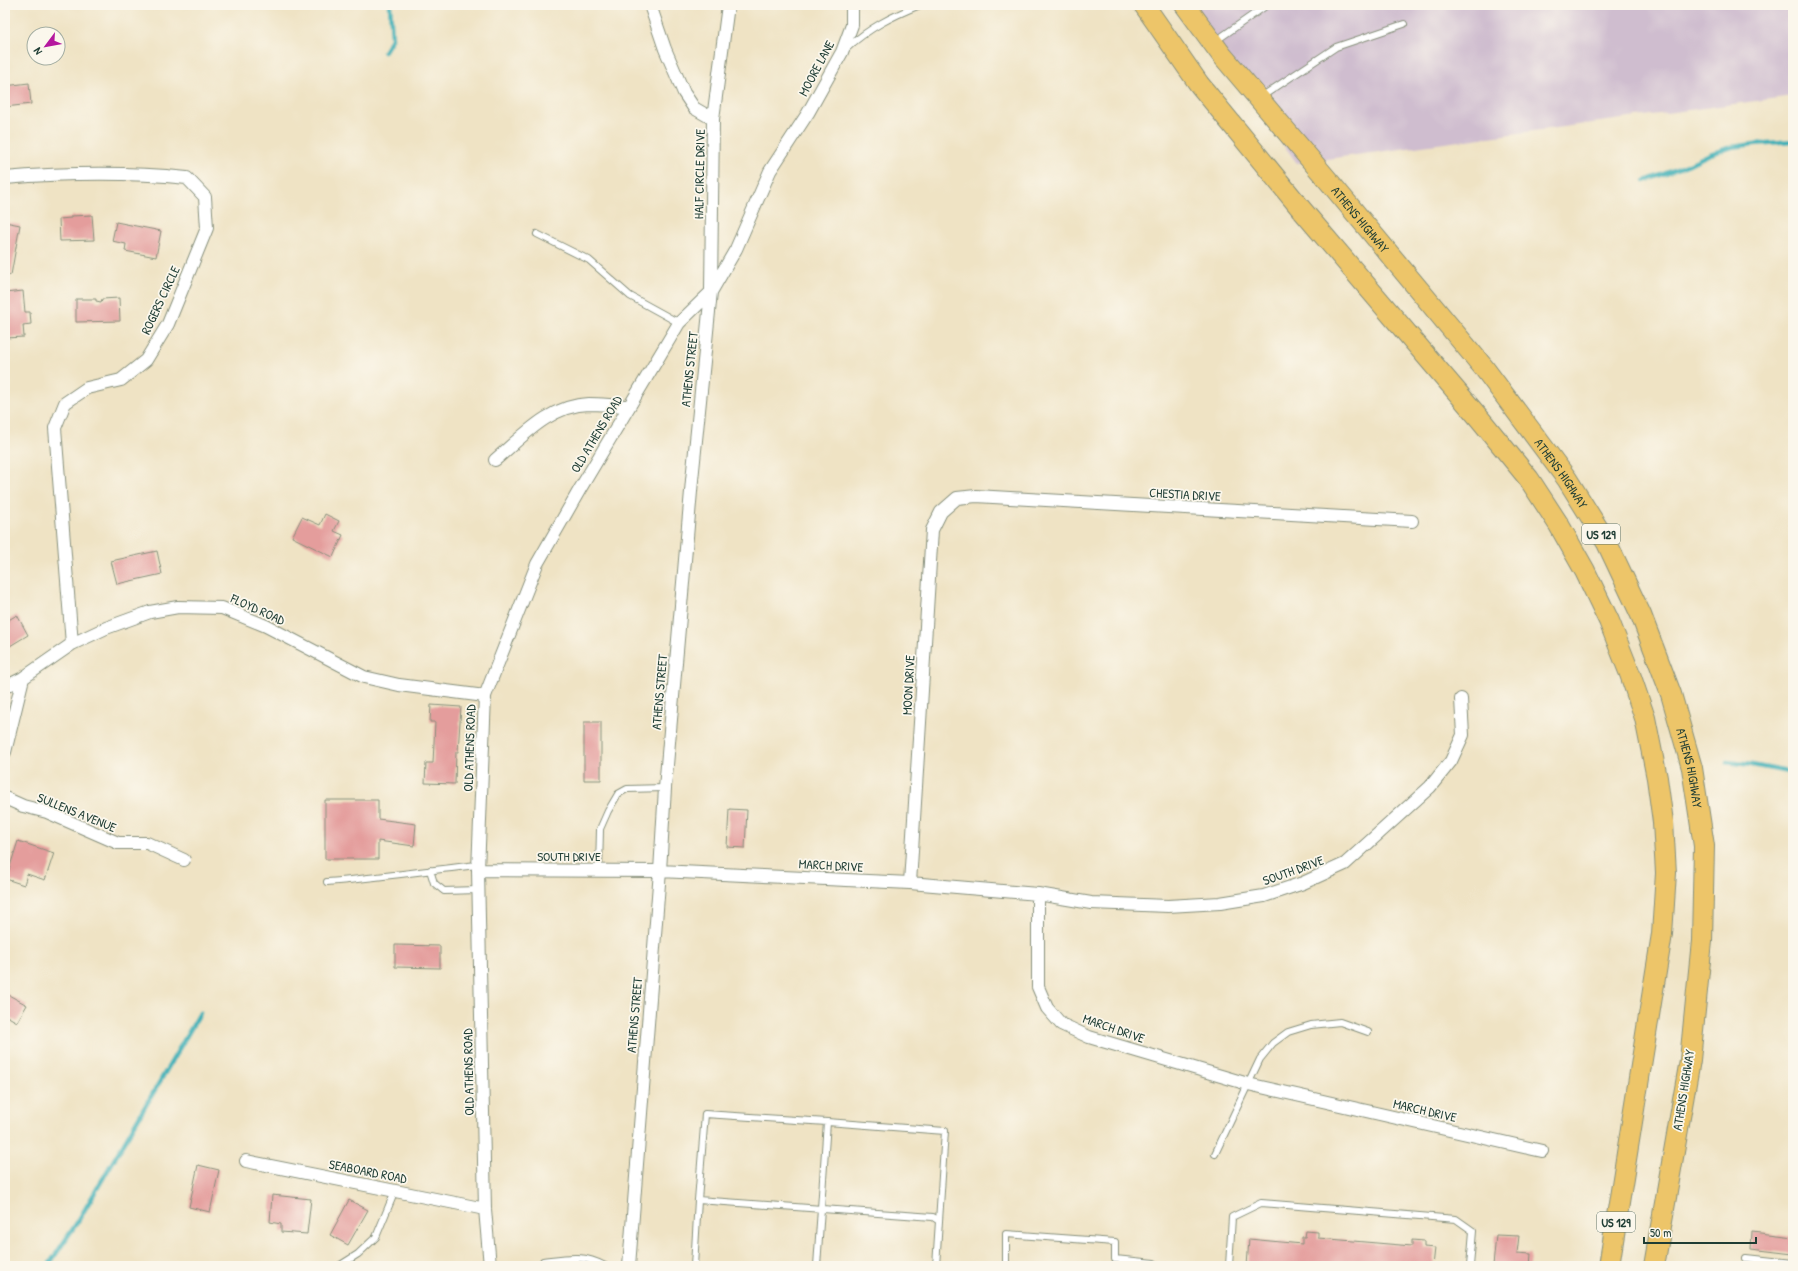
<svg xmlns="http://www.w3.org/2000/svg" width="1798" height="1271" font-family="'Patrick Hand',sans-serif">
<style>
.industrial{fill:#cfbdcf}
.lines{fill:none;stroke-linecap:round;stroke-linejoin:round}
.stream{stroke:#3fb0b7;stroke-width:4.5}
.building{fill:#e49d9c}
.service-casing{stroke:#87907c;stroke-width:8}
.minor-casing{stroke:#87907c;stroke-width:14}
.trunk-casing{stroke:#87907c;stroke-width:22}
.service{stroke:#fff;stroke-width:6}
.minor{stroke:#fff;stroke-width:12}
.trunk{stroke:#edc569;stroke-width:20}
.labels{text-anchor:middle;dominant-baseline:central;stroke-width:3.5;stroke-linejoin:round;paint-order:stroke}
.shield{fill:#fbf7ec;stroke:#61756b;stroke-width:1}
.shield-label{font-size:12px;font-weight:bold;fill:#1f3d34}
.street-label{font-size:13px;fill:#1f3d34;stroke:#fbf7ec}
</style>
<rect width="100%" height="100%" fill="#fbf7ec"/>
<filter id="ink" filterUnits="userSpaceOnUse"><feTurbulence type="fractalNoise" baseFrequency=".025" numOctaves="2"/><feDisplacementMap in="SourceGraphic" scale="8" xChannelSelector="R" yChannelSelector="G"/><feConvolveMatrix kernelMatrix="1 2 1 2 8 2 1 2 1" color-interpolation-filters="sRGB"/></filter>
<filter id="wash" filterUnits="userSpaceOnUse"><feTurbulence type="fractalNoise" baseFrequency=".012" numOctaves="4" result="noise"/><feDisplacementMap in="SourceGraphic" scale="16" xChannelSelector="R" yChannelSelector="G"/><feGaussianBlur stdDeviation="0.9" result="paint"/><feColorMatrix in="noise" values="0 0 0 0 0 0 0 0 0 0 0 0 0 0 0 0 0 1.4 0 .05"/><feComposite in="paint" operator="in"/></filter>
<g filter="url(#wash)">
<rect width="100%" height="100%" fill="#efe3c4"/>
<path class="industrial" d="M 1179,5 L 1793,5 L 1793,96 L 1297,163 Z"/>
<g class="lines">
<path class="stream" d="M 384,52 L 392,39 L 390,5
M 1645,181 L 1687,165 L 1710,154 L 1732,147 L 1754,144 L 1793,141
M 1727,762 L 1752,765 L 1793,773
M 48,1266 L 78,1221 L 200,1013"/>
</g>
<g id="blocks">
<path class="building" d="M 29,83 L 31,104 L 5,107 L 5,86 Z
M 92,215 L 94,240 L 60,241 L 59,219 L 71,218 L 71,216 Z
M 5,222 L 20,225 L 11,275 L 5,274 Z
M 116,222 L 161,231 L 156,257 L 125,251 L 126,244 L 112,241 Z
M 23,291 L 25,312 L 30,312 L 31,324 L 23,325 L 24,337 L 5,338 L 5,293 Z
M 119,298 L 120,321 L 76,322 L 76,299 L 96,299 L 96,301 L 101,302 L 102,299 Z
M 325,514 L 339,521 L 334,531 L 343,535 L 333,557 L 292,537 L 302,517 L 320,525 Z
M 157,551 L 162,574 L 117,584 L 111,561 Z
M 17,615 L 28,635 L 5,649 L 5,622 Z
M 431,705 L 461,707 L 458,752 L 456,752 L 455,784 L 425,783 L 426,763 L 433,763 L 435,722 L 430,722 Z
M 584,722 L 601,722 L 601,780 L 584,780 Z
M 325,800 L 378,800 L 378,819 L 416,824 L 414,846 L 378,841 L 378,859 L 325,859 Z
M 729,809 L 747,810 L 745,848 L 727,847 Z
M 18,841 L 54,853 L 45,880 L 27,874 L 24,885 L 6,879 Z
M 395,945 L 440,946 L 440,968 L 395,967 Z
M 5,993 L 27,1005 L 17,1022 L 5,1015 Z
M 198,1165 L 219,1170 L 210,1212 L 189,1207 Z
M 272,1195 L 311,1199 L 307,1234 L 281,1232 L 281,1224 L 270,1222 Z
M 349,1200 L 368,1210 L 348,1245 L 330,1235 Z
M 1306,1231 L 1318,1232 L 1318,1238 L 1412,1246 L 1412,1240 L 1424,1241 L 1424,1247 L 1435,1248 L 1433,1266 L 1247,1266 L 1249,1239 L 1302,1244 L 1302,1237 L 1305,1237 Z
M 1752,1232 L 1793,1237 L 1793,1254 L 1751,1249 Z
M 1496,1235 L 1519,1236 L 1517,1253 L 1531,1254 L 1530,1266 L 1493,1266 Z"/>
</g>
</g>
<g filter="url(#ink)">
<use href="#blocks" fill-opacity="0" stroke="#87907c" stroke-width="1"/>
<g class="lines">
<g class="service-casing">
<path id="service" d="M 1214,42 L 1267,5
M 847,48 C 869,28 892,16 920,5
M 1261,97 L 1336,47 L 1404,24
M 537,234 L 589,260 L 630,296 L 679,323
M 430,870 L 434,883 L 444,891 L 478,890
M 599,870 L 600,829 L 608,811 L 618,794 L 627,789 L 665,788
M 327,882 C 378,878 428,870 478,865
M 827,1122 L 945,1131 L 939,1221
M 1215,1154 L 1260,1059 L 1273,1043 L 1288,1032 L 1311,1025 L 1340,1022 L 1368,1032
M 698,1200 L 705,1114 L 827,1122 L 817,1266
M 1746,1258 L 1793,1263
M 339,1266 L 358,1254 L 376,1237 L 395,1191
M 540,1266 L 543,1261 C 567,1258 583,1254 605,1266
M 694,1266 L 698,1200 L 933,1217 L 939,1221 L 936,1266
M 1006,1266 L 1006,1234 L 1115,1242 L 1115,1259 L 1154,1263 L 1154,1266
M 1229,1266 L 1232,1217 L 1261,1203 L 1456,1219 L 1473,1231 L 1470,1266"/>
</g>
<g class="minor-casing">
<path id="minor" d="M 650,5 L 665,49 L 684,93 L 694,108 L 713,119
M 5,178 C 65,173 127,172 187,178 L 205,197 L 207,228 L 168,324 L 146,360 L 121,380 L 87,388 L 65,403 L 55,428 L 72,644
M 711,291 L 713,119 L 728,5
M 495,460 C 523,436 550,405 589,404 C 602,404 616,406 629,406
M 5,687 L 23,678 L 72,644 L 106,628 L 150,612 L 178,607 L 222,608 L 266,626 L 364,677 L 399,685 L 485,696
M 5,752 L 23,678
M 5,798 L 23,806 L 47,812 L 118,843 L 147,843 L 184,860
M 478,870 L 660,871 L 910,883 L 1038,894 L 1091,903 L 1168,906 L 1220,903 L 1264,896 L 1303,883 L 1345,864 L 1430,787 L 1451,761 L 1463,735 L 1461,699
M 910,883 L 932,530 L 941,512 L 957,498 L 976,496 L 1412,521
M 1038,894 L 1038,987 L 1047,1008 L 1061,1024 L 1089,1037 L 1248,1084 L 1542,1151
M 246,1161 L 485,1209
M 490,1266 L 485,1209 L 478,870 L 485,696 L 537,564 L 580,489 L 679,323 L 711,292
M 629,1266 L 660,871 L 665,788 L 692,480 L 711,292 L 736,249 L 770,171 L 808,113 L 842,52 L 852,25 L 852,5"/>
</g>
<g class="trunk-casing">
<g id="trunk">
<path d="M 1144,5 L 1199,84 L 1302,210 L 1480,419 L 1529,479 L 1559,525 L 1585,571 L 1609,621 L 1630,674 L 1645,718 L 1657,778 L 1663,822 L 1666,873 L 1662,934 L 1609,1266"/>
<path id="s1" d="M 1185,5 L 1221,54 L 1332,185 L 1484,368 L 1567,479 L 1607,543 L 1641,615 L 1671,694 L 1692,768 L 1704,846 L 1702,941 L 1690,1060 L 1654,1266"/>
</g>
</g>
<use href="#service" class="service"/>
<use href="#minor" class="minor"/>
<use href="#trunk" class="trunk"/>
</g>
</g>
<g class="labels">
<g class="shield">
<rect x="1582" y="524" width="38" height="20" rx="3"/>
<rect x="1597" y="1212" width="38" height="20" rx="3"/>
</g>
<g class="shield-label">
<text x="1601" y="534">US 129</text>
<text x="1616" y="1222">US 129</text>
</g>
<g class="street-label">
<text transform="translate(816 68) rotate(-62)">MOORE LANE</text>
<text transform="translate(699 174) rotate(-89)">HALF CIRCLE DRIVE</text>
<text stroke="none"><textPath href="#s1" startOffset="277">ATHENS HIGHWAY</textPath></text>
<text transform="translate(160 300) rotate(-65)">ROGERS CIRCLE</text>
<text transform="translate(689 369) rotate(-84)">ATHENS STREET</text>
<text transform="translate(596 434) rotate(-59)">OLD ATHENS ROAD</text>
<text stroke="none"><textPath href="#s1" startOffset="601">ATHENS HIGHWAY</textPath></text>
<text transform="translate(1185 494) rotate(3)">CHESTIA DRIVE</text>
<text transform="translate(258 609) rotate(24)">FLOYD ROAD</text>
<text transform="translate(908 685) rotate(-87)">MOON DRIVE</text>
<text transform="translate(659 692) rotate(-85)">ATHENS STREET</text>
<text transform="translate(469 748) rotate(-88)">OLD ATHENS ROAD</text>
<text stroke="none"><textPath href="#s1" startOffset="925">ATHENS HIGHWAY</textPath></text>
<text transform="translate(77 812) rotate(22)">SULLENS AVENUE</text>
<text x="569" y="856">SOUTH DRIVE</text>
<text transform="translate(831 865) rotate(3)">MARCH DRIVE</text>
<text transform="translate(1293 870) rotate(-20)">SOUTH DRIVE</text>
<text transform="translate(634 1015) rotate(-85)">ATHENS STREET</text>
<text transform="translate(1114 1028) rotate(19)">MARCH DRIVE</text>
<text transform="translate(468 1072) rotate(-91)">OLD ATHENS ROAD</text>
<text transform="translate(1683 1090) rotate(-81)">ATHENS HIGHWAY</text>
<text transform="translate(1425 1110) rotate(13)">MARCH DRIVE</text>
<text transform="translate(368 1171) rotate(11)">SEABOARD ROAD</text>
</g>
</g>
<rect width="1798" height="1271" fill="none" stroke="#fbf7ec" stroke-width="20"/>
<g transform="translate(46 46) rotate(238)"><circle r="19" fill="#fbf7ec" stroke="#a3ada2"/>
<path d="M0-3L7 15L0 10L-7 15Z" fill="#b5179e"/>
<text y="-6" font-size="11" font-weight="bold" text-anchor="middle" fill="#1f3d34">N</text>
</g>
<path d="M1644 1237v6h112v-6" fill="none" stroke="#1f3d34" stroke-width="2"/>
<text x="1650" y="1237" font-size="12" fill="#1f3d34" stroke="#fbf7ec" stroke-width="3" paint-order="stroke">50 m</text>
</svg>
